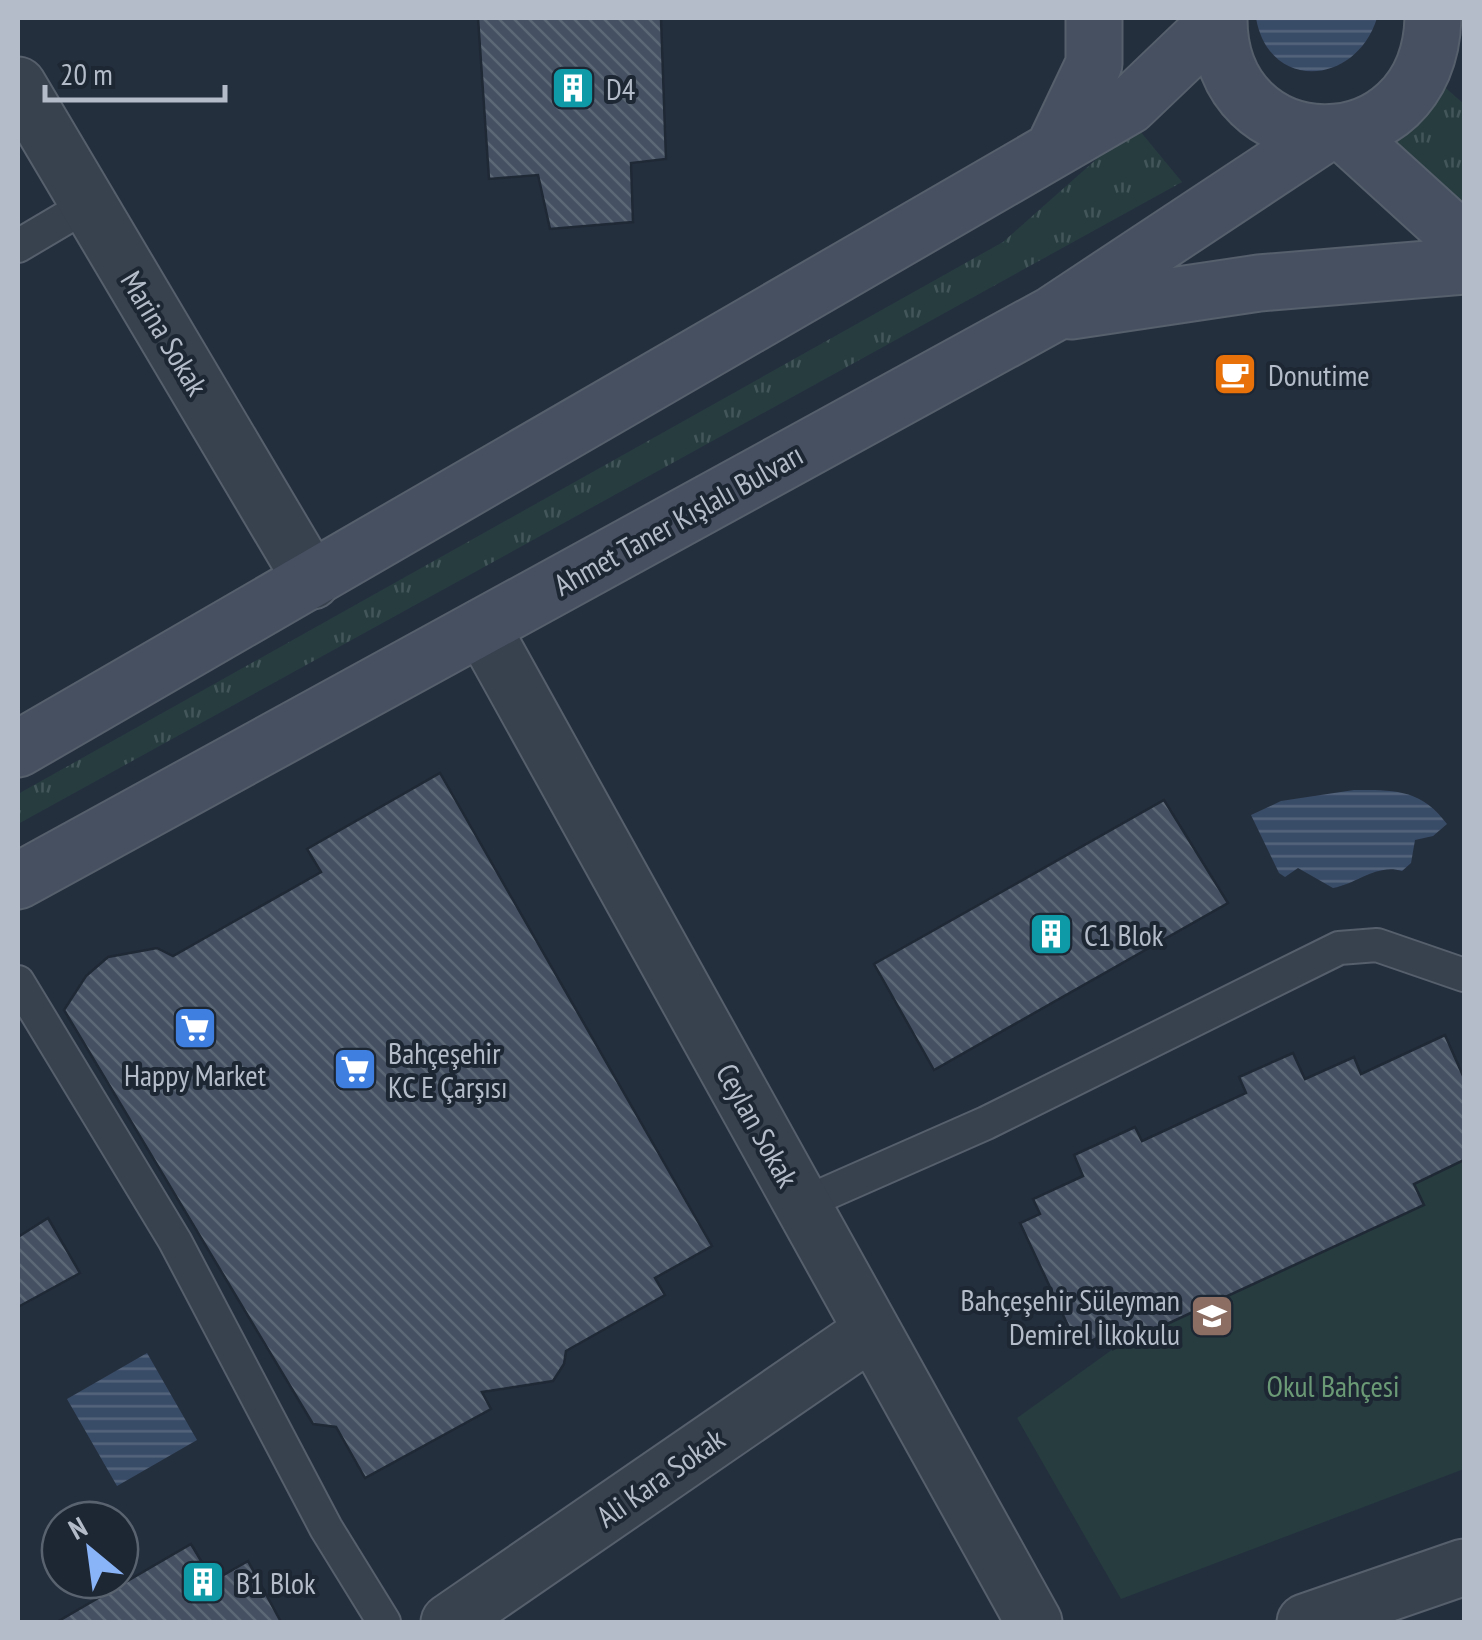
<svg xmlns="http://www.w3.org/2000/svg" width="1482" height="1640" font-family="'PT Sans Narrow',sans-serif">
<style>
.grass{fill:url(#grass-tufts)}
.green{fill:#263c3f}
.water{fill:url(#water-rules)}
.building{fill:url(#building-back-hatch);stroke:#1f2835;stroke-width:2.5}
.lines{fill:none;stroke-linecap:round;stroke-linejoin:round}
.service-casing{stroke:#565f6c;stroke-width:36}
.minor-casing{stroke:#565f6c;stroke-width:59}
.secondary-casing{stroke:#565f6c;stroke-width:59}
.service{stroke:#38414e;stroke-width:32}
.minor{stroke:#38414e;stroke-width:55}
.secondary{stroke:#465061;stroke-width:55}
.labels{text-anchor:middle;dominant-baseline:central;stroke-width:8;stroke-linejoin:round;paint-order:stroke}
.poi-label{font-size:30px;fill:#b4bcc9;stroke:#1d2633;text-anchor:start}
.street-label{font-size:30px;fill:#b4bcc9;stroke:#1d2633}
.park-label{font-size:30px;fill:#6b9a76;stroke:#1d2633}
</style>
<defs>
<pattern id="grass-tufts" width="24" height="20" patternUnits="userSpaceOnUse" patternTransform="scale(2.5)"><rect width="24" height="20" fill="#263c3f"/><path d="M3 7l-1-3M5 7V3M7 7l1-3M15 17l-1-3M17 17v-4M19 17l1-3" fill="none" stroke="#435659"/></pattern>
<pattern id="water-rules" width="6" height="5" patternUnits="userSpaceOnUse" patternTransform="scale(2.5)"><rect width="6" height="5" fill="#394c67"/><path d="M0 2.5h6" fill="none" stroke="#53647b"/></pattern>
<pattern id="building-back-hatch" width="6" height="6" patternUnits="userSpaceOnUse" patternTransform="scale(2.5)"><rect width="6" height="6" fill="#455162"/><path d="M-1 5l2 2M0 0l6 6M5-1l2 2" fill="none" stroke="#5d6877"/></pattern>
</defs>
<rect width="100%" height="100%" fill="#242f3e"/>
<path class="grass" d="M 1440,83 L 1464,104 L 1464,204 L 1373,145 Z
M 1135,125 L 1182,182 L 18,824 L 18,794 L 1003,242 Z"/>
<path class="green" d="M 1464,1161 L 1464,1469 L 1121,1599 L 1017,1418 L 1113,1349 L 1424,1205 L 1414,1184 Z"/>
<path class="water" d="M 1256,18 L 1377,18 C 1356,86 1269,92 1256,18 Z
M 1354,790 C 1395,790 1421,789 1447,824 L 1433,836 L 1415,840 L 1411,863 L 1402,871 C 1378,863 1358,883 1333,888 L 1298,868 L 1285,877 L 1279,873 L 1251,815 L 1281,801 Z
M 147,1353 L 197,1440 L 117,1486 L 67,1399 Z"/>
<path class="building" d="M 478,18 L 661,18 L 666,159 L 631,163 L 633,222 L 550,229 L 538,175 L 489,179 Z
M 440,773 L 712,1246 L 655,1278 L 665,1295 L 566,1351 L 564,1364 L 553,1381 L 482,1392 L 491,1409 L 365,1478 L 336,1427 L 313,1424 L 64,1010 L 86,976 L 108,957 L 157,948 L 173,956 L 321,872 L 307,849 Z
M 1164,800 L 1228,903 L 934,1070 L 874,964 Z
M 1445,1035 L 1464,1078 L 1464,1160 L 1414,1184 L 1424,1205 L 1113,1349 L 1106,1334 L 1078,1347 L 1020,1223 L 1040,1214 L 1033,1199 L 1083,1176 L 1074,1155 L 1135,1127 L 1142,1141 L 1246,1093 L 1239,1077 L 1293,1053 L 1305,1079 L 1354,1057 L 1361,1074 Z
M 48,1218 L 80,1273 L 18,1307 L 18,1237 Z
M 191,1544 L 213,1581 L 248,1561 L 281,1622 L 57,1622 Z"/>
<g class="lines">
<g class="service-casing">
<path id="service" d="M 18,246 L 89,204
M 18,982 L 175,1241 L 326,1528 L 384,1622
M 802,1204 L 986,1123 L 1339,948 L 1377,945 L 1464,975"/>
</g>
<g class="minor-casing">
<path id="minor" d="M 18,85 L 312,581
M 482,627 L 1034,1622
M 449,1622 L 872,1331
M 1305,1622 L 1464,1567"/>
</g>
<g class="secondary-casing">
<path id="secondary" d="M 1219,18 C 1218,169 1429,173 1433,18
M 1343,132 L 1464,242
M 1055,146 L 1094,64 L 1094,18
M 1071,311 L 1259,283 L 1464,266
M 18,749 L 1129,106 L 1219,20
M 18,881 L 1053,314 L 1325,134"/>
</g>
<use href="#service" class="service"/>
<use href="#minor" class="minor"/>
<use href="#secondary" class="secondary"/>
</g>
<defs>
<g id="building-square" transform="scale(2.25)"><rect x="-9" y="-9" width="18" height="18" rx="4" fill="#0f9aa8" stroke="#1d2633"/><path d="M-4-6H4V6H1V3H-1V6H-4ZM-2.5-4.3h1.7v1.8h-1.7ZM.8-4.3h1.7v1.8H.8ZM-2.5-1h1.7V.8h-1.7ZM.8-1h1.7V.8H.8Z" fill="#fff"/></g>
<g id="cafe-square" transform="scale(2.25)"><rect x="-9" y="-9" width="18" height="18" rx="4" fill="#e8710a" stroke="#1d2633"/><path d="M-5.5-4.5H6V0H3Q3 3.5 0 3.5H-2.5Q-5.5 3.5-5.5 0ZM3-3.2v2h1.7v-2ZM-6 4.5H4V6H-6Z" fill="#fff"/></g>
<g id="supermarket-square" transform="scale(2.25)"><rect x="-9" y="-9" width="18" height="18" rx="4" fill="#3f7fe0" stroke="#1d2633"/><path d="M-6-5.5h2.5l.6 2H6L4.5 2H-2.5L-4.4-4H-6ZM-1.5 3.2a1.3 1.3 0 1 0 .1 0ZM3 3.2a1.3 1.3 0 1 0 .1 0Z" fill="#fff"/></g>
<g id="school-square" transform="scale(2.25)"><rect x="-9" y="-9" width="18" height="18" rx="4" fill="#8d6e63" stroke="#1d2633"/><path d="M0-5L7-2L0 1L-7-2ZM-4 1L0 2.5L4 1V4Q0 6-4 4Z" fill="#fff"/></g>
</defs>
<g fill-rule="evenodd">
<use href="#building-square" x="573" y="88"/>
<use href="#cafe-square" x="1235" y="374"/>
<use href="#building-square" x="1051" y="934"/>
<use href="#supermarket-square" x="195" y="1028"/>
<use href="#supermarket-square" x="355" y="1069"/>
<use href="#school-square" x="1212" y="1316"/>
<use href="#building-square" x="203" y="1582"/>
</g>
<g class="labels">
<g class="poi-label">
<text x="606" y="88">D4</text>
<text x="1268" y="374">Donutime</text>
<text x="1084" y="934">C1 Blok</text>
<text x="388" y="1052">Bahçeşehir<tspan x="388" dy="34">KC E Çarşısı</tspan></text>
<text x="195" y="1074" text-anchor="middle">Happy Market</text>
<text x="1180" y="1299" text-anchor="end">Bahçeşehir Süleyman<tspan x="1180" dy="34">Demirel İlkokulu</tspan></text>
<text x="236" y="1582">B1 Blok</text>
</g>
<g class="street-label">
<text transform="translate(165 333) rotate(59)">Marina Sokak</text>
<text transform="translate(678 519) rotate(-29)">Ahmet Taner Kışlalı Bulvarı</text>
<text transform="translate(758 1125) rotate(61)">Ceylan Sokak</text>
<text transform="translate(660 1477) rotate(-35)">Ali Kara Sokak</text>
</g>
<g class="park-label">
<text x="1333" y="1385">Okul Bahçesi</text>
</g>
</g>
<rect width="1482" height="1640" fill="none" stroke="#b4bcc9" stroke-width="40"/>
<g transform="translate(90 1550) rotate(331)"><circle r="48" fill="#1d2633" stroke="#59626f" stroke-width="2.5"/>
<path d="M0-8L18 38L0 25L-18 38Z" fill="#8ab4f8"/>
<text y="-15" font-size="28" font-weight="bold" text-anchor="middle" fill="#b4bcc9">N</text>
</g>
<path d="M45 85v15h180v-15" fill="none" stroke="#b4bcc9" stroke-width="5"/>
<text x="60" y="85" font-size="30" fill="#b4bcc9" stroke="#1d2633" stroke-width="8" paint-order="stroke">20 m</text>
</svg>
